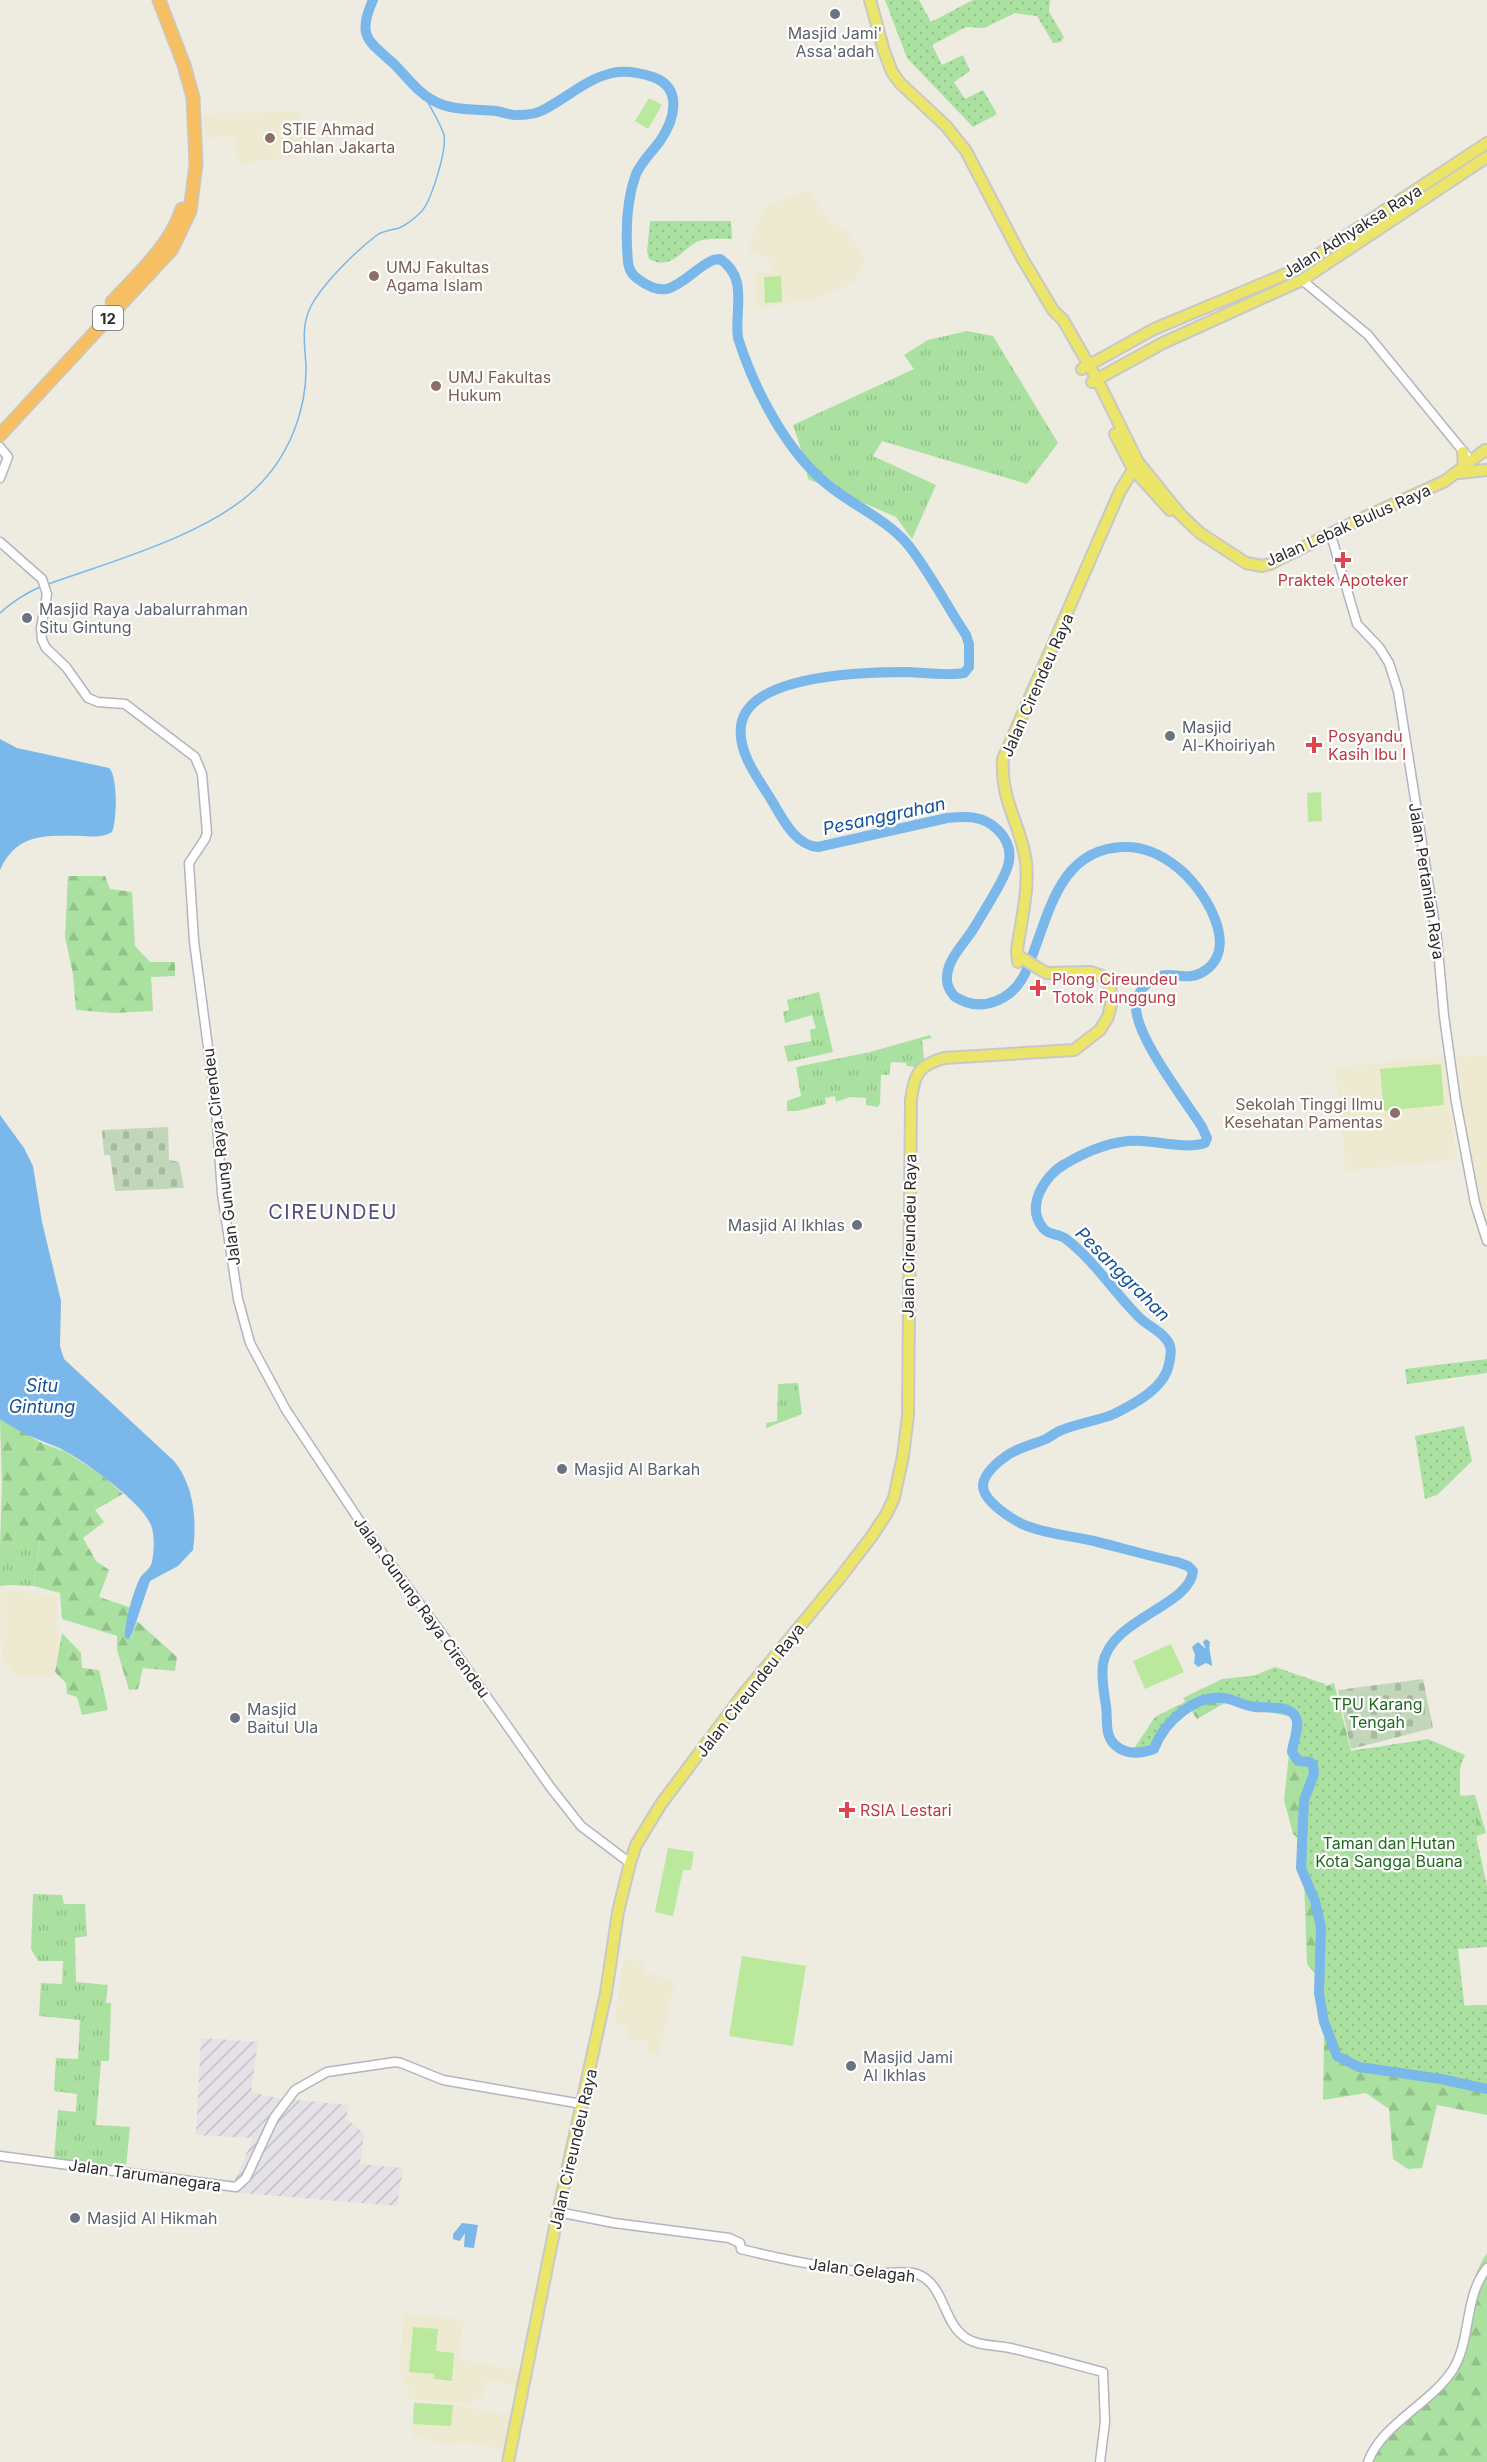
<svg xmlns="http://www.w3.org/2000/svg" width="1487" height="2462" font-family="Inter,sans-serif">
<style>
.industrial{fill:url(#industrial-furrows)}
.education{fill:#eeead2}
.grass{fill:url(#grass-tufts)}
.forest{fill:url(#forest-firs)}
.cemetery{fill:url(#cemetery-stones)}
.park{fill:url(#park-dots)}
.pitch{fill:#bae89d}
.water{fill:#7ab7ea}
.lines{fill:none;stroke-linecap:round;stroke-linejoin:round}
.stream{stroke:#7ab7ea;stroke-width:1.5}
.river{stroke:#7ab7ea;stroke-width:10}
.minor-casing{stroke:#b4b4c0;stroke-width:11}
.major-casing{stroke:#c8c8c8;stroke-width:14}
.highway-casing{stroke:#c8c8c8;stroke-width:15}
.minor{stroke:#fff;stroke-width:8}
.major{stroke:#ebe569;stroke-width:10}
.highway{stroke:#f7bf63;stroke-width:12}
.worship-dot{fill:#6b7280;stroke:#fff;stroke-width:2}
.education-dot{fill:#8d6e63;stroke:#fff;stroke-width:2}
.health-dot{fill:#e0444e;stroke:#fff;stroke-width:2}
.labels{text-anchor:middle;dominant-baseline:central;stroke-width:4.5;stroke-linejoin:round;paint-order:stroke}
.shield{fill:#fff;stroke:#6c6c6c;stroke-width:1.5}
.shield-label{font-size:15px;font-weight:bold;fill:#2d2d2d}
.worship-label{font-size:16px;fill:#5b616d;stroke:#fff;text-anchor:start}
.education-label{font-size:16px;fill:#785e54;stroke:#fff;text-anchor:start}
.street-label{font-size:16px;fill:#2d2d2d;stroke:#fff}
.health-label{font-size:16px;fill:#be3a42;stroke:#fff;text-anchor:start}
.park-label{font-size:16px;fill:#20691f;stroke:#fff}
.water-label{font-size:18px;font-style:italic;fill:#14539a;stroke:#fff}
.quarter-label{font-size:20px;letter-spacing:1.5px;fill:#4f4f7d;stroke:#fff}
</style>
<defs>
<pattern id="industrial-furrows" width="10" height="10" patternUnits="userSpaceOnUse" patternTransform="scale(1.5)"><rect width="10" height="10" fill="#e4e1e7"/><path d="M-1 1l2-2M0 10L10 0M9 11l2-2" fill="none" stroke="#c4c1c6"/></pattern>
<pattern id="grass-tufts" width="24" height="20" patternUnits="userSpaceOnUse" patternTransform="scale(1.5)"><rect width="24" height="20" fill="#aae1a0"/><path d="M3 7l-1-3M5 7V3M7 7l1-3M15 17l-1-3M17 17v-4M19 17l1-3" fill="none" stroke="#93c18a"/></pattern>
<pattern id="forest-firs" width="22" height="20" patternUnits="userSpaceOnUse" patternTransform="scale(1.5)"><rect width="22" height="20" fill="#aae1a0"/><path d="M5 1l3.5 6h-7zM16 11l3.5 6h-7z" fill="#93c18a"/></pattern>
<pattern id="cemetery-stones" width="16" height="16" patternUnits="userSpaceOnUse" patternTransform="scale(1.5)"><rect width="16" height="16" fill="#c2d7b9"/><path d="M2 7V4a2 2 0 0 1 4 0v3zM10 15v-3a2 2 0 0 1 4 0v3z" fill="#a7b99f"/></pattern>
<pattern id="park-dots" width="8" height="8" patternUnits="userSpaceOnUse" patternTransform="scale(1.5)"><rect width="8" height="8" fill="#aae1a0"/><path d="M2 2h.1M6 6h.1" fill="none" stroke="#93c18a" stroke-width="1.8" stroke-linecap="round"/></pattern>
</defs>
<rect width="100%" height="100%" fill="#eeebe1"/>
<path class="industrial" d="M 201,2038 L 258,2042 L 251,2092 L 276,2098 L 348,2105 L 346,2119 L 364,2133 L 360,2164 L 403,2168 L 397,2206 L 230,2192 L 253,2138 L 196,2135 Z"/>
<path class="education" d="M 300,111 L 305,138 L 303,156 L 239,164 L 235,137 L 205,138 L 204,114 Z
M 808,190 L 829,220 L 847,232 L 866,259 L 854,282 L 814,300 L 757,308 L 754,273 L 772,273 L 771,263 L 766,257 L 747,251 L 764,206 Z
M 1487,1055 L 1487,1223 L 1471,1165 L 1455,1057 Z
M 1445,1056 L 1456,1160 L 1346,1171 L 1335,1067 Z
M 16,1591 L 57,1596 L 59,1646 L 53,1676 L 17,1675 L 2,1660 L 0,1592 Z
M 624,1959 L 644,1961 L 644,1972 L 675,1981 L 660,2054 L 647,2053 L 648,2042 L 627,2039 L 629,2027 L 614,2024 Z
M 403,2314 L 463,2319 L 460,2360 L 521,2371 L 518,2386 L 488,2380 L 483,2395 L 470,2404 L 408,2399 L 409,2384 L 404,2383 L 404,2374 L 400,2373 Z
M 414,2403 L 463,2406 L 514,2416 L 508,2450 L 460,2441 L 460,2444 L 428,2442 L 428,2438 L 412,2437 Z"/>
<path class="grass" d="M 967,331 L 993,336 L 1058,443 L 1027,484 L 882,441 L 873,456 L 936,485 L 912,539 L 896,517 L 808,479 L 804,458 L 793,425 L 914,369 L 904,355 L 928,340 Z
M 819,992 L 833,1052 L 788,1062 L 784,1046 L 811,1041 L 810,1030 L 816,1028 L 812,1015 L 785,1023 L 783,1012 L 789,1010 L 787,1000 Z
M 930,1035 L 932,1038 L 922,1040 L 924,1059 L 916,1067 L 907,1066 L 906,1063 L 891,1062 L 889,1075 L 881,1075 L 880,1104 L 877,1107 L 866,1105 L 866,1098 L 850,1097 L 836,1102 L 835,1096 L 825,1098 L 826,1104 L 797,1111 L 787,1111 L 787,1101 L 801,1096 L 796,1067 L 870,1052 Z
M 798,1383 L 802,1414 L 766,1428 L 766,1423 L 777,1421 L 778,1384 Z
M 40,1539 L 34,1586 L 9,1585 L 0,1586 L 0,1549 L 15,1542 Z
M 33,1894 L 62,1895 L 64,1904 L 85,1904 L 87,1936 L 75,1938 L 76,1982 L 108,1985 L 106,2003 L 111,2003 L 109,2061 L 101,2061 L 96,2125 L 130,2127 L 126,2167 L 54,2159 L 58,2110 L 76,2112 L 77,2094 L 54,2091 L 56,2058 L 78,2059 L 80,2020 L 39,2016 L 41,1983 L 62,1984 L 63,1961 L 38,1961 L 31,1949 Z"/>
<path class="forest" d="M 68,876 L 105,876 L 110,889 L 132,892 L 135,946 L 150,962 L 175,962 L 175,976 L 151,977 L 153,1011 L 114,1013 L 76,1010 L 73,974 L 65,937 Z
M 0,1419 L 42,1443 L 66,1452 L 103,1476 L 123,1494 L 95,1510 L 104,1522 L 83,1538 L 96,1561 L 109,1570 L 99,1597 L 132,1608 L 126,1626 L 131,1638 L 137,1621 L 177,1657 L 175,1671 L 143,1668 L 138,1689 L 129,1690 L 117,1650 L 117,1636 L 62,1619 L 60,1593 L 34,1586 L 40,1540 L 15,1542 L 0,1549 L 2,1481 Z
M 62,1633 L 81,1653 L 82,1668 L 99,1670 L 108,1710 L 82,1715 L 77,1697 L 67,1694 L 66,1683 L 55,1672 Z
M 1268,1674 L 1319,1689 L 1334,1683 L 1351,1751 L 1428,1739 L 1465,1755 L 1459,1769 L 1457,1796 L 1475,1795 L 1486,1833 L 1422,1852 L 1414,2007 L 1487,2005 L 1487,2115 L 1437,2105 L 1422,2168 L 1408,2169 L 1393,2159 L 1389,2109 L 1366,2093 L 1323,2100 L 1325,1985 L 1307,1964 L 1304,1879 L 1310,1848 L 1293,1834 L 1284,1800 L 1293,1717 L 1225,1703 L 1197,1719 L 1183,1698 L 1222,1679 Z
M 1487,2253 L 1487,2462 L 1371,2462 L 1379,2444 L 1465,2358 C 1468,2325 1467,2281 1487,2253 Z"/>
<path class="cemetery" d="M 168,1127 L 169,1160 L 179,1162 L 184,1188 L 115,1191 L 110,1155 L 104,1155 L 102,1130 Z
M 1423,1679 L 1433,1728 L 1351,1749 L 1338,1690 Z"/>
<path class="park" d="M 885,0 L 919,0 L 931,22 L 973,0 L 1050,0 L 1049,12 L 1064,37 L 1061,42 L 1053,43 L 1037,16 L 1015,13 L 984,28 L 966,27 L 932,45 L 942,65 L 963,55 L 970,71 L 954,82 L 965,99 L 983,90 L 997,114 L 973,127 L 907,58 Z
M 650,221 L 731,221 L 732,239 C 722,239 708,238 699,241 C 680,250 672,271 649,259 L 647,251 Z
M 1487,1359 L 1487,1373 L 1407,1384 L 1405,1369 Z
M 1464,1426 L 1472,1461 L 1437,1495 L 1425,1499 L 1415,1436 Z
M 1275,1667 L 1325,1684 L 1345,1754 L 1428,1740 L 1463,1756 L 1460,1770 L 1460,1800 L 1475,1802 L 1477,1840 L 1487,1886 L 1487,1947 L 1458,1949 L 1465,2011 L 1487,2011 L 1487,2089 L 1441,2079 L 1359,2067 L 1337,2056 L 1324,2022 L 1319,1993 L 1321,1927 L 1315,1901 L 1301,1868 L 1304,1800 L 1314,1774 L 1310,1762 L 1298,1761 L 1292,1752 C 1293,1741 1301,1725 1295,1716 C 1289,1705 1266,1708 1255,1707 C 1245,1706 1239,1702 1229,1699 C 1197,1690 1164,1722 1154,1749 L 1142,1753 L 1131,1753 L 1155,1717 L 1226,1681 L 1256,1675 Z"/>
<path class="pitch" d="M 649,98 L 662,105 L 648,129 L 635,121 Z
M 781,276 L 782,302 L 765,303 L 764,277 Z
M 1321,792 L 1322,821 L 1308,822 L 1307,793 Z
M 1441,1064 L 1444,1105 L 1384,1111 L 1380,1069 Z
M 1171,1644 L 1184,1672 L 1145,1689 L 1133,1661 Z
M 668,1848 L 694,1852 L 691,1870 L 683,1870 L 673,1916 L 655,1912 Z
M 742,1956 L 806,1966 L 793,2046 L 729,2036 Z
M 413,2327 L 438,2329 L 436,2351 L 454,2353 L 452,2381 L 434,2379 L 434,2374 L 409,2372 Z
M 414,2403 L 453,2405 L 451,2426 L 413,2424 Z"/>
<path class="water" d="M 0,739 L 17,748 L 109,768 C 118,776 117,820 112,832 C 104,837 94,837 84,836 C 47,836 18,831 0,870 Z
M 0,1115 L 24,1148 L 33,1166 L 42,1222 L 61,1301 L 60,1346 L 64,1359 L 174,1461 C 194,1485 197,1520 193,1550 L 178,1566 L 150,1581 L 132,1634 L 129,1639 L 125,1638 C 124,1624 133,1593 139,1580 C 142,1573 150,1570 152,1562 C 154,1551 155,1536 151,1525 C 142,1502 80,1457 57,1447 C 36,1439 19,1432 0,1419 Z
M 1206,1639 L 1210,1642 C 1208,1651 1212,1657 1212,1666 L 1206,1663 L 1198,1667 L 1194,1663 L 1195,1655 L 1192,1647 L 1198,1642 L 1206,1649 L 1203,1642 Z
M 462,2223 L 478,2225 L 474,2248 L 464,2247 L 465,2233 L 460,2241 L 453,2239 L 453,2234 Z"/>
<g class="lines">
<path class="stream" d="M 46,585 C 109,562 208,535 255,489 C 288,458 307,411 306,366 C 305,347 301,327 310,308 C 322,284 356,251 377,235 C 383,231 392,230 399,228 C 406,225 415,218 421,212 C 431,202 447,150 444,135 C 441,124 429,105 423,94
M 0,613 C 13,601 26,593 42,586"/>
<path class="river" d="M 373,0 C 356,37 369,41 394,64 C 407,77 417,92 434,101 C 452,111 476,109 496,111 C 504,112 511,116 518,115 C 528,115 537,114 545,109 C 568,97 586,79 612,73 C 625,70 641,73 653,77 C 683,88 675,119 660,141 C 652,152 642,161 636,174 C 628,196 626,223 627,246 C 628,259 626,271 638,279 C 646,285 656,291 667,289 C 684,284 697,267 713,260 L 720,259 C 749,278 734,310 738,338 C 754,389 786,451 828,485 C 855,507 887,519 909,546 C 930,573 947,606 966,635 L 969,644 L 969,667 L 964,673 C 946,676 928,673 909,672 C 870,672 748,673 741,726 C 738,750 754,773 767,793 C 780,812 792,845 818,847 L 947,818 C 966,816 983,815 998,830 C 1020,852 1006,874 993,896 C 986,908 979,920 972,931 C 962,946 946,961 947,980 C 947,986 950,991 954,996 C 982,1015 1015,999 1027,969 C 1048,921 1056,849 1123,847 C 1143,846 1162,855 1177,867 C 1203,887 1244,950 1201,973 C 1190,979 1181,975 1170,975 C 1153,974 1138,988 1136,1005 C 1134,1035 1185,1100 1202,1127 L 1207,1138 L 1205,1143 C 1186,1149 1162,1142 1142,1141 C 1116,1139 1087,1151 1065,1164 C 1045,1175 1025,1206 1043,1228 C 1049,1236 1059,1233 1066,1239 C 1095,1261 1115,1294 1141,1319 C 1150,1327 1166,1334 1170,1346 C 1172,1351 1170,1359 1169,1364 C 1165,1388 1134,1404 1114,1414 C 1097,1421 1079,1423 1062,1430 C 1056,1432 1052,1436 1046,1439 C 1032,1445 1018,1447 1005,1457 C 997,1462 984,1474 983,1485 C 982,1501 1014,1521 1027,1526 C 1048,1534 1072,1536 1094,1541 C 1122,1548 1149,1556 1177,1562 L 1188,1566 L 1193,1571 C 1190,1606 1110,1619 1103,1664 C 1101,1678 1104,1692 1106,1706 C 1108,1719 1104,1735 1115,1745 C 1126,1755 1140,1754 1154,1749 C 1164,1722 1197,1691 1229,1699 C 1239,1702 1245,1706 1255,1707 C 1266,1708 1289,1705 1295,1716 C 1301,1725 1293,1741 1292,1752 L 1298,1761 L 1310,1762 L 1313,1765 L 1314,1774 L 1304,1800 L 1301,1868 L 1315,1901 L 1321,1927 L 1319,1993 L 1324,2022 L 1337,2056 L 1359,2067 L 1441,2079 L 1487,2089"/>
<g class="minor-casing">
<path id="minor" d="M 1302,280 L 1368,335 L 1467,456
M 0,447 L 8,457 L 0,478
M 1331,535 L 1357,624 L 1379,647 L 1389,663 L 1398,691 L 1437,938 L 1444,1016 L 1456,1102 L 1475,1203 L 1487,1241
M 0,542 L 42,579 L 47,594 L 41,628 L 42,640 L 46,648 L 66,667 L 88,698 L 98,702 L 125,704 L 195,757 L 202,774 L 207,833 L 205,839 L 189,863 L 194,941 L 216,1108 L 222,1194 L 238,1299 L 250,1343 L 286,1410 L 367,1532 L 451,1646 L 551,1788 L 581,1826 L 630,1863
M 0,2156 L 236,2187 L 246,2178 L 274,2118 L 295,2090 L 327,2072 L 395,2062 L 401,2063 L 443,2080 L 582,2104
M 558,2212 L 614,2223 L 729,2238 L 740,2243 L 741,2249 C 785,2260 831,2269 876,2273 C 889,2274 904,2270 917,2274 C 945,2284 942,2322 966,2338 C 978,2346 996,2345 1010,2348 C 1041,2355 1072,2364 1103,2372 L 1105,2422 L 1100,2462
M 1368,2462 C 1381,2425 1430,2404 1452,2371 C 1472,2341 1463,2298 1487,2268"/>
</g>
<g class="major-casing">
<path id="major" d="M 870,0 L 884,51 L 892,72 L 900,83 L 946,126 L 966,151 L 1022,258 L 1053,310 L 1063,320 L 1097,379 L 1138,462 L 1180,514 L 1200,533 L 1246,563 L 1262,566 L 1270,564 L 1350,524 L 1445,481 L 1485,450 L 1487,452
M 1082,369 L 1154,329 L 1293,271 L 1487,143
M 1092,382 L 1163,343 L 1302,280 L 1487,157
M 1115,434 L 1133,469 L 1170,510
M 1463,452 L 1464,467
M 1459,473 L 1486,470
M 1018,962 L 1017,950 C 1021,921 1029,891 1026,862 C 1021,824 1000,801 1003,759 L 1120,491 L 1138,462
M 508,2462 L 558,2212 L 606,1993 L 618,1912 L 630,1863 L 636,1845 L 661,1804 L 742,1696 L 839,1579 L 872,1536 L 887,1513 L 894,1498 L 903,1456 L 908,1416 L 911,1100 C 914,1074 919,1065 944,1058 L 1074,1050 L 1100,1030 L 1108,1017 L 1112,1000 L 1110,986 L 1102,976 L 1090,972 L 1046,973 L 1017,955"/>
</g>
<g class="highway-casing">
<path id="highway" d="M 112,302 C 137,275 170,246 182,209
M 0,435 L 172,249 L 190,211 L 196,164 L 193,97 L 184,65 L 159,0"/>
</g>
<use href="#minor" class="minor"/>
<use href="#major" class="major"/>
<use href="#highway" class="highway"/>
</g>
<g class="worship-dot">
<circle cx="835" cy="14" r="6"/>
<circle cx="27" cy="618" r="6"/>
<circle cx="1170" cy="736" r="6"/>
<circle cx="857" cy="1225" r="6"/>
<circle cx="562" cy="1469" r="6"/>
<circle cx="235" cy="1718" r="6"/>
<circle cx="851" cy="2066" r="6"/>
<circle cx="75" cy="2218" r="6"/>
</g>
<g class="education-dot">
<circle cx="270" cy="138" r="6"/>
<circle cx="374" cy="276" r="6"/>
<circle cx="436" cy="386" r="6"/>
<circle cx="1395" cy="1113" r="6"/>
</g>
<g class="health-dot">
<path d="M1340 551h6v6h6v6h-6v6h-6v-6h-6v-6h6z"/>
<path d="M1311 736h6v6h6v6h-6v6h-6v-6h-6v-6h6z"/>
<path d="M1035 979h6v6h6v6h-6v6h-6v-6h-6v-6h6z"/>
<path d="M844 1801h6v6h6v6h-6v6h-6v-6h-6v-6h6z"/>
</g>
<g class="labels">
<rect class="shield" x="93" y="306" width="30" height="24" rx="4.5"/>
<g class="shield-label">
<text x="108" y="318">12</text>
</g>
<g class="worship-label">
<text x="835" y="33" text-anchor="middle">Masjid Jami'<tspan x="835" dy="18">Assa'adah</tspan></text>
<text x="39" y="609">Masjid Raya Jabalurrahman<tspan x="39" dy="18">Situ Gintung</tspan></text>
<text x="1182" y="727">Masjid<tspan x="1182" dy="18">Al-Khoiriyah</tspan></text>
<text x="845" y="1225" text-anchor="end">Masjid Al Ikhlas</text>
<text x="574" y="1469">Masjid Al Barkah</text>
<text x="247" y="1709">Masjid<tspan x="247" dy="18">Baitul Ula</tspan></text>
<text x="863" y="2057">Masjid Jami<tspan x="863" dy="18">Al Ikhlas</tspan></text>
<text x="87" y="2218">Masjid Al Hikmah</text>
</g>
<g class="education-label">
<text x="282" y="129">STIE Ahmad<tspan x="282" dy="18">Dahlan Jakarta</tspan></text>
<text x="386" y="267">UMJ Fakultas<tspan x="386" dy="18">Agama Islam</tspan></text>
<text x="448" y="377">UMJ Fakultas<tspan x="448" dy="18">Hukum</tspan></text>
<text x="1383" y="1104" text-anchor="end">Sekolah Tinggi Ilmu<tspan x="1383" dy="18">Kesehatan Pamentas</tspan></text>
</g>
<g class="street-label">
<text transform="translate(1352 231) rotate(-32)">Jalan Adhyaksa Raya</text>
<text transform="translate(1348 525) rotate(-24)">Jalan Lebak Bulus Raya</text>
<text transform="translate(1037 685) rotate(-66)">Jalan Cirendeu Raya</text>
<text transform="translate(1427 881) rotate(81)">Jalan Pertanian Raya</text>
<text transform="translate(221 1157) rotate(-97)">Jalan Gunung Raya Cirendeu</text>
<text transform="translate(909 1236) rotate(-89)">Jalan Cireundeu Raya</text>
<text transform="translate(422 1607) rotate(54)">Jalan Gunung Raya Cirendeu</text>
<text transform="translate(750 1690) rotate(-52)">Jalan Cireundeu Raya</text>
<text transform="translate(573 2149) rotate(-77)">Jalan Cireundeu Raya</text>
<text transform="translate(145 2175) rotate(8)">Jalan Tarumanegara</text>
<text transform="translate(862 2270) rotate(7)">Jalan Gelagah</text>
</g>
<g class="health-label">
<text x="1343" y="580" text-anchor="middle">Praktek Apoteker</text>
<text x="1328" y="736">Posyandu<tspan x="1328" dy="18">Kasih Ibu I</tspan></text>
<text x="1052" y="979">Plong Cireundeu<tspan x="1052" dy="18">Totok Punggung</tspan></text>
<text x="860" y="1810">RSIA Lestari</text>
</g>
<g class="park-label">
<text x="1377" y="1704">TPU Karang<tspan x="1377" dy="18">Tengah</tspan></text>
<text x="1389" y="1843">Taman dan Hutan<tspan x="1389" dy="18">Kota Sangga Buana</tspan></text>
</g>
<g class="water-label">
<text transform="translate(884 816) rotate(-12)">Pesanggrahan</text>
<text transform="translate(1123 1274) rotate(45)">Pesanggrahan</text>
<text x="42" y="1385">Situ<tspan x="42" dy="21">Gintung</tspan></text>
</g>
<g class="quarter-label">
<text x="333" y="1212">CIREUNDEU</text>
</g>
</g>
</svg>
